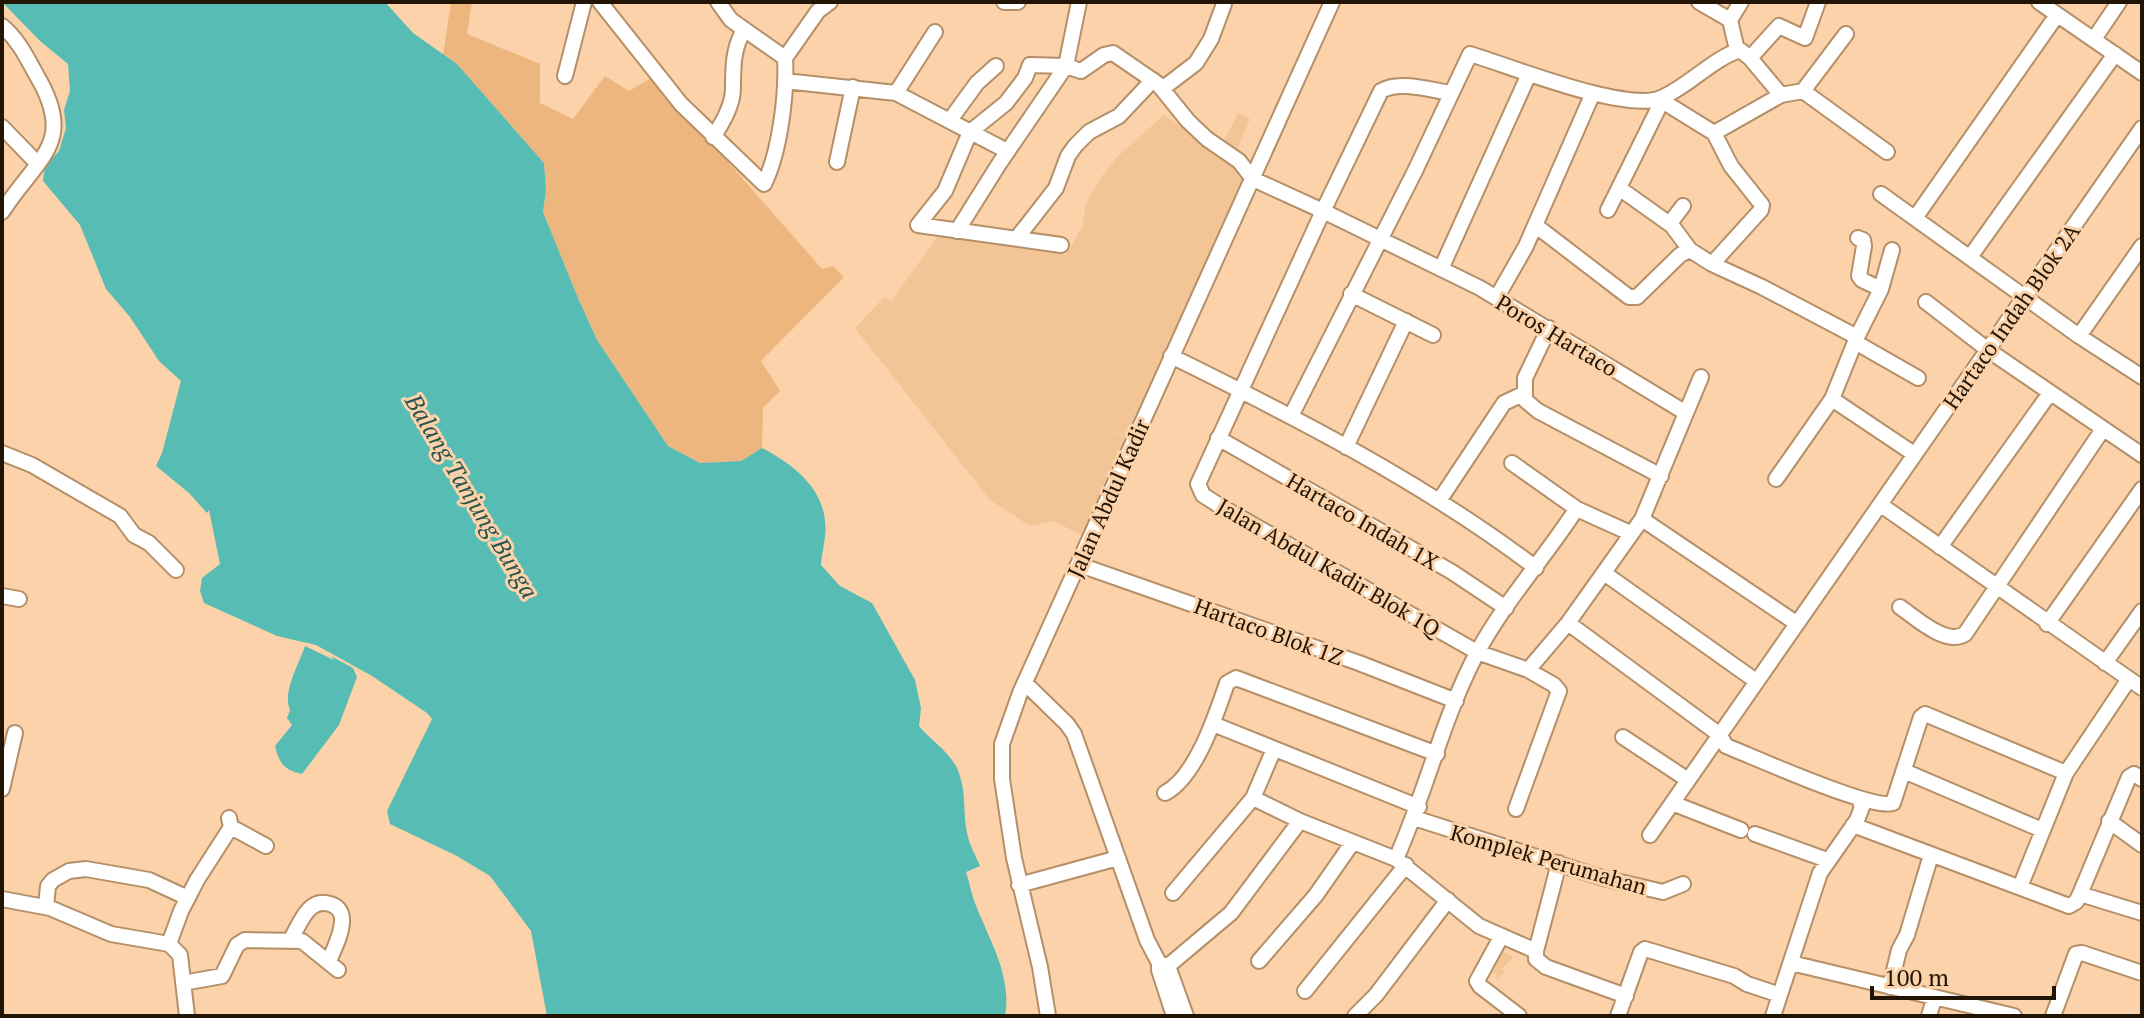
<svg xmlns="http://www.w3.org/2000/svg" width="2144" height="1018" font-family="'PT Serif',serif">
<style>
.built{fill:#f3c596}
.green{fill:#ecb67e}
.water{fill:#57bdb4}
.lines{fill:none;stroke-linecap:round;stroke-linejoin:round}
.minor-casing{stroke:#b58f67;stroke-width:18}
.minor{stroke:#fff;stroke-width:14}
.labels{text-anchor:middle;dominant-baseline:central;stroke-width:6;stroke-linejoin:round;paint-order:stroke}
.street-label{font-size:22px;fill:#231506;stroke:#fbd2a9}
.water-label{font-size:24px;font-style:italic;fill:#26544f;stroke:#fbd2a9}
</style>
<rect width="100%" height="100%" fill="#fbd2a9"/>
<path class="built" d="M 1238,113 L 1250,119 L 1236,151 L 1222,145 Z
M 1164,115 L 1237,162 L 1250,179 L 1130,440 L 1060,403 L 1130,441 L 1087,538 L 1054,521 L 1030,526 L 990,500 L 855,328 L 884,297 L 891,301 L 939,235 L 1066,255 L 1082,227 L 1086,204 L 1102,176 L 1118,156 Z
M 1498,949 L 1513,957 L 1502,969 L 1504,972 L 1498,981 L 1496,978 L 1497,976 L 1493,972 L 1496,966 L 1490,962 Z"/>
<path class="green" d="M 451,2 L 472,2 L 467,34 L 540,64 L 540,103 L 573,119 L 605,76 L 629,91 L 653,77 L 822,269 L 833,266 L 844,277 L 761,361 L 780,391 L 763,408 L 762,448 L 741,461 L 700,463 L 668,446 L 597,340 L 578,298 L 543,212 L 546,190 L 544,163 L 457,64 L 443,55 Z"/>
<path class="water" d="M 2,2 L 385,2 L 413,33 L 457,64 L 544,163 L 546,190 L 543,212 L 578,298 L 597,340 L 668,446 L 700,463 L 741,461 L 762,448 C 791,463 822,486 825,521 C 827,535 822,552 821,565 L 840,586 L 872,603 L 915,680 L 921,708 L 919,726 C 932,742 952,753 959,773 C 967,794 962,816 968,837 C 970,846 976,856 980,866 L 966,872 C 970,884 972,897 977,908 C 991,943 1012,978 1005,1016 L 547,1016 L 531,931 L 490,876 L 457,856 L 390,824 L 387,811 L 432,719 L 427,713 L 372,676 L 316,645 L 277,636 L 204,603 L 200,591 L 202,578 L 220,564 L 209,510 L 207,513 L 189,493 L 156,466 L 162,453 L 181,381 L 159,361 L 130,317 L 106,289 L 80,225 L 43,181 L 45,166 L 59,151 L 66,128 L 64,110 L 70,91 L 68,64 L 40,41 Z
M 305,646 L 334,660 L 331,656 L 353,668 L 357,677 L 339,725 L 302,774 C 284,770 279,763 275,746 L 292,725 L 287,718 L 290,710 C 282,692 299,664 305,646 Z"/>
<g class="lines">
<g class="minor-casing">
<path id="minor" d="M 600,2 L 681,104 L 764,184 C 780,152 787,93 785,58 L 731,20 L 718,2
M 1004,2 L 1018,2
M 1699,2 L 1730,20 L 1737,50
M 2039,2 L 2142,73
M 1730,20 L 1741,2
M 2,26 C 18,39 27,58 37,76 C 77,144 37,157 2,212
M 2094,39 L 2119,2
M 785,58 L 818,11 L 830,2
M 1750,58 L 1779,26 L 1805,38 L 1818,2
M 565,76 L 584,2
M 785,81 L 896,93 L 1007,151
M 1162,89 L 1196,63 L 1211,39 L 1224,4
M 1803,91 L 1846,34
M 896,93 L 935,32
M 1659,99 L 1714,133 L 1781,95 L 1803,91 L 1887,152
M 950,120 L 977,83 L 996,66
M 2,127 L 37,163
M 713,137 C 722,124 733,104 733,88 C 733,67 733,48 744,30
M 837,162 L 853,87
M 1619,188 L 1671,225
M 1881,194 L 2079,336 L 2142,377
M 1683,206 L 1670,223 L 1690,250
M 1608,210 L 1662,101
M 1915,218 L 2057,15
M 918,225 L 945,191 L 970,132 L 1006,103 L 1025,78 L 1030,65 L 1066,66 L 1079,2
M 918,225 L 1061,245
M 1535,225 L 1629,297 L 1637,297 L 1680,255 L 1690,250 L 1712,264 L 1762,287 L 1857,337 L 1881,289 L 1892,250
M 957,231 L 999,164 L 1066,66 L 1081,71 L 1104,55 L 1113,53 L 1158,84 L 1188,121 L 1207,139 L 1239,161 L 1253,179 L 1323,211 L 1480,288 L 1686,413 L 1642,519 L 1568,623 L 1528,670 L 1477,652 L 1220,506 L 1203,495 L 1198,484 L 1323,211 L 1326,205 L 1381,91 C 1399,80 1430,90 1450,93
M 1017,238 L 1056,188 L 1068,156 L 1075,146 L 1089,132 L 1119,116 L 1153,80
M 1858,238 L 1863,240 L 1864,246 L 1859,276 L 1862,280 L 1881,289
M 1970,257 L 2115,54
M 1712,264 L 1761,210 L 1762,205 L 1731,166 L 1714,133
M 1441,269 L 1529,74
M 1351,294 L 1433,335
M 1497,297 L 1526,246 L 1593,93
M 1926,302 L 1988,350 L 2142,455
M 1549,328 L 1525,378 L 1525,400 L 1538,411 L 1661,476
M 2079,336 L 2142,246
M 1855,342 L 1918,378
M 1171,356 C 1297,418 1424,483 1536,568
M 1832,399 L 1857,337
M 1686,413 L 1701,377
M 1291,416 L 1415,171 L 1470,54 C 1510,66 1626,113 1661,98 C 1689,86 1712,59 1740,50 L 1750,58 L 1781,95
M 1218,438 L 1452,572 L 1506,608
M 1346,447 L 1406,321
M 2,453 L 32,465 L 120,516 L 134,535 L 149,543 L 176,570
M 1512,463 L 1577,509
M 1776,479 L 1832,399 L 1914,454
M 1439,501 L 1504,403 L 1523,394
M 1881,505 L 2142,688
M 1642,519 L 1796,623
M 1940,547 L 2050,393
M 1080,565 L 1359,663 L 1456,701
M 1604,573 L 1756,681
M 2,596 L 19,599
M 1900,607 C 1916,618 1946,646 1965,634 L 2103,429
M 1568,623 L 1720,735 L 1726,746 C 1754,757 1873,811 1893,803 L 1921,717 L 1925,714 L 2066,773
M 2047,624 L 2142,489
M 2105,663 L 2142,611
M 1025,683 L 1067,724 L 1074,734 L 1118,858
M 1213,724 L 1419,807
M 1623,737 L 1688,780
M 1904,771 L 2042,830
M 2,789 L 15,733
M 1165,793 C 1196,777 1216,715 1227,683 L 1236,678 L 1437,754
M 1253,798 L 1300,821 L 1396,859 L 1479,926 L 1536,951 L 1536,959 L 1546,967 L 1626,996
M 1672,803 L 1741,830
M 1516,809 L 1559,691 L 1554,685 L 1528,670
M 1414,818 L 1603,878 L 1663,892 L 1683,884
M 2109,821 L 2142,845
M 1853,825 L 2069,906 L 2076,902 L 2080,894 L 2129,777 L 2134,774 L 2142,779
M 231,827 L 266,846
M 1755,834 L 1827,860
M 1650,835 L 2142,128
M 1396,859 C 1426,792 1443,717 1477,653 C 1504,602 1544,559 1575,511 L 1577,509 L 1630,533
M 1019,885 L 1118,858 L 1147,940 L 1159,963 L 1159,970 L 1174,1016
M 2020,887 L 2066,773 L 2129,679
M 1173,893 L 1253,798 L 1274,749
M 2080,894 L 2142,913
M 2,899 L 50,908 L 111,934 L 169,944 L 180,955 L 187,1016
M 46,907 L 48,886 L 53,880 L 69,871 L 86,869 L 149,880 L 188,898
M 1501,937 L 1477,981 L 1480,986 L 1519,1016
M 291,939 C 300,924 308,897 330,904 C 337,906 341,910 342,918 C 343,932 334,949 329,961
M 169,944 L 181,911 L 197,880 L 231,827 L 229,818
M 1536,951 L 1559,863
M 1259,961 L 1316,895 L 1353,842
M 1159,963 L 1168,966 L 1186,1016
M 1791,963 L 2014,1016
M 1159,970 L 1168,966 L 1231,913 L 1300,821
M 183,983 L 222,976 L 237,945 L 245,940 L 302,941 L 338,970
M 1890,987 L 1899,950 L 1907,935 L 1931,855
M 1305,991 L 1406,865
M 1048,1016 L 1040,967 L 1014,858 L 1002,779 L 1002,744 L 1020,693 L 1332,2
M 1355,1016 L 1376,995 L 1448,900
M 1618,1016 L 1641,952 L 1645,949 L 1734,976 L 1747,984 L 1780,995
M 1773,1016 L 1820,873 L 1857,820 L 1862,807 L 1859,799
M 1929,1016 L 1934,999
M 2053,1016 L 2076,954 L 2082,953 L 2142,973"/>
</g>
<use href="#minor" class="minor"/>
</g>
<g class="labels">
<g class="street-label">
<text transform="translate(2011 316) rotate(-55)">Hartaco Indah Blok 2A</text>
<text transform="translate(1557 335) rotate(31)">Poros Hartaco</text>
<text transform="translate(1108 498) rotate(-66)">Jalan Abdul Kadir</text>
<text transform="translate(1363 521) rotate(30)">Hartaco Indah 1X</text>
<text transform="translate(1329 567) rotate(30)">Jalan Abdul Kadir Blok 1Q</text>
<text transform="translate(1269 631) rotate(20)">Hartaco Blok 1Z</text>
<text transform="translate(1549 859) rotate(16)">Komplek Perumahan</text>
</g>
<g class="water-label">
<text transform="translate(472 496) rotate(59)">Balang Tanjung Bunga</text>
</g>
</g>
<rect width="2144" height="1018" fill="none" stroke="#231506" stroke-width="8"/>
<path d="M1872 986v12h182v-12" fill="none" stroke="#231506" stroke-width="4"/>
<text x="1884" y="986" font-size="24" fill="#231506" stroke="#fbd2a9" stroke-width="6" paint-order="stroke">100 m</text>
</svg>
